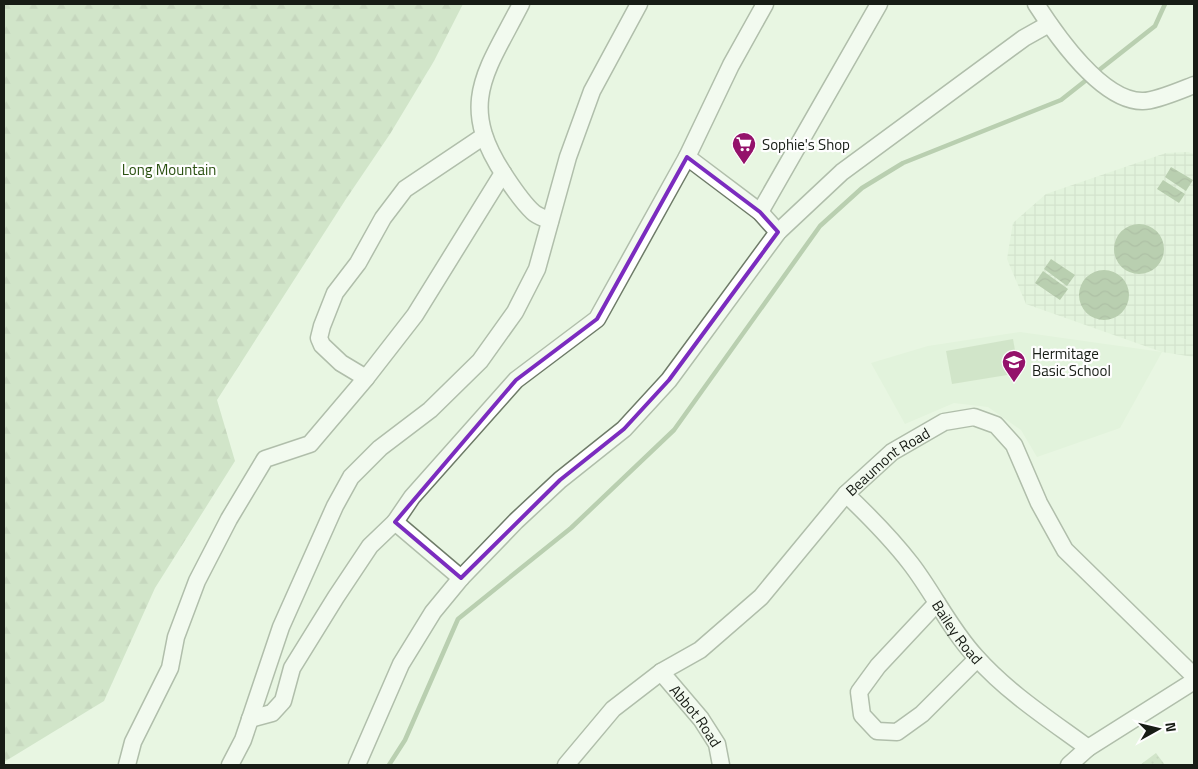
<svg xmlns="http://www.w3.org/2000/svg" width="1198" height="769" font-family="'Titillium Web',sans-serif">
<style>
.built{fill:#dcefd4}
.industrial{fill:url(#industrial-grid)}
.grass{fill:url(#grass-dots)}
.forest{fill:url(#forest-firs)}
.garden{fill:#b7d0ac}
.water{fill:url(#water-waves)}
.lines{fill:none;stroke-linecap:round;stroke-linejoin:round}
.stream{stroke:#819f73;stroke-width:4.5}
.street-casing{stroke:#6e7b68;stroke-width:19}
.street{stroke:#fff;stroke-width:16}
.marked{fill:none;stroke:#7b2cbf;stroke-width:4;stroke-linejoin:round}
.labels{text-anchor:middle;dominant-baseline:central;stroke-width:4.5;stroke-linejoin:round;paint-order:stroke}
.poi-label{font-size:15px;fill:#171c15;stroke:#fefefe;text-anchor:start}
.park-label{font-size:15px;fill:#2a5011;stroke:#fefefe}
.street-label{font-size:15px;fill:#171c15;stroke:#fefefe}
</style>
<defs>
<pattern id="industrial-grid" width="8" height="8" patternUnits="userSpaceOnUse" patternTransform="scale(1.25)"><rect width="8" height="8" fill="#dcefd4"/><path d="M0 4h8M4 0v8" fill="none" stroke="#bcccb5"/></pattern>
<pattern id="grass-dots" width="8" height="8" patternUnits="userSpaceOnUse" patternTransform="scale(1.25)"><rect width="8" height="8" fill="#b7d0ac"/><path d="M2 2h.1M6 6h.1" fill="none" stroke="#9db293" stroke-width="1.8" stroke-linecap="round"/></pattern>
<pattern id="forest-firs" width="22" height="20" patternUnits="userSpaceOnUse" patternTransform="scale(1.25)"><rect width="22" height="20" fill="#b7d0ac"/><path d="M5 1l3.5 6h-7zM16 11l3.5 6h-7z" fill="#9db293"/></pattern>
<pattern id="water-waves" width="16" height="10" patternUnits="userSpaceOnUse" patternTransform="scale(1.25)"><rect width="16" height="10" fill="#819f73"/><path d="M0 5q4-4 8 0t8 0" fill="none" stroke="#69815d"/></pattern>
</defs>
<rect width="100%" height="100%" fill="#e8f6e2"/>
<path class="built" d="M 1020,332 L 1162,352 L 1120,428 L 1037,457 L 1021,430 L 988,407 L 954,403 L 905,424 L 871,363 L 928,346 Z"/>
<path class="industrial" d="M 1188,152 L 1194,154 L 1194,357 L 1162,352 L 1026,304 L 1007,259 L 1013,223 L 1046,194 L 1166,153 Z"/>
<path class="grass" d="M 1156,753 L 1165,765 L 1140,765 Z"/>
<path class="forest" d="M 4,4 L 463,4 L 434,61 L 390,134 L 346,199 L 217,400 L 235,461 L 155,588 L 104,701 L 4,762 Z"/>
<path class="garden" d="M 1013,339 L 1019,373 L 952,384 L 946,351 Z"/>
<path class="water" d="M 1171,167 L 1193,180 L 1186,191 L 1165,177 Z
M 1163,180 L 1185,194 L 1179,203 L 1157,189 Z
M1114 249a25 25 0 1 1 50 0a25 25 0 1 1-50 0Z
M 1051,259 L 1075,275 L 1067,286 L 1044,269 Z
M1079 295a25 25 0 1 1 50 0a25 25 0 1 1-50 0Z
M 1043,271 L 1068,289 L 1060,300 L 1035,283 Z"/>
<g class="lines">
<path class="stream" d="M 389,765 L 405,740 L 458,619 L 571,528 L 674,430 L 820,226 L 862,188 L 903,163 L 1061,100 L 1155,26 L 1165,4"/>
<g class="street-casing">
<g id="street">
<path d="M 521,4 C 487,71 456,103 505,176 C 513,188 522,202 533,212 C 537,216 544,218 550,221"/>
<path d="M 1036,4 C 1056,35 1102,102 1143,101 C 1156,101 1181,90 1194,85"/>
<path d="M 687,157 L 760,212 L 778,232"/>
<path d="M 760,212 L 879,4"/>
<path d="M 366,378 L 341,363 L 322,345 L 319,338 L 322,326 L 335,293 L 358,263 L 383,218 L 405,189 L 484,136"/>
<path id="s1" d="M 846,494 C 869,516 891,538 911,564 C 934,594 950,629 976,657 C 1008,693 1050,720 1088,748"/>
<path d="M 395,522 L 461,578"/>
<path d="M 937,603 L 878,666 L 859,692 L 862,715 L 877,731 L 897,732 L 922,714 L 977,659"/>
<path id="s2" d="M 661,672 L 701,719 L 717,744 L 721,765"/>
<path d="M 250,719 L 272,713 L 283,701 L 292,668 L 336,597 L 370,546 L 395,522 L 412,497 L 516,380 L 597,319 L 687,157 L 731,65 L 765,4"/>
<path d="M 127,765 L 133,742 L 170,668 L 176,637 L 197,581 L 229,519 L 265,459 L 310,444 L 366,378 L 415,315 L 503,173"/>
<path d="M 230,765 L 243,740 L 281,627 L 335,506 L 351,477 L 380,448 L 430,410 L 480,361 L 515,312 L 537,269 L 568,157 L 592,91 L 639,4"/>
<path d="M 357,765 L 401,664 L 433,612 L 461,578 L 516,521 L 560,480 L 624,429 L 669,380 L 778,232 L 842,172 L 1024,38 L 1049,24"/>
<path id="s3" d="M 566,765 L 613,709 L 661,672 L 700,650 L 761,597 L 846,494 L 892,452 L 944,422 L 974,417 L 996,425 L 1014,445 L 1039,503 L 1065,550 L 1194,676"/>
<path d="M 1069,765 L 1088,748 L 1194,681"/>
</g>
</g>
<use href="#street" class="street"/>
</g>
<path d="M0 0H1198V769H0ZM 687,157 L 760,212 L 778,232 L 669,380 L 624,429 L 560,480 L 461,578 L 395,522 L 516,380 L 597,319 Z" fill="#e8f6e2" fill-opacity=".55" fill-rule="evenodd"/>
<path class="marked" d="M 687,157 L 760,212 L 778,232 L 669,380 L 624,429 L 560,480 L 461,578 L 395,522 L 516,380 L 597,319 Z"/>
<defs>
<g id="supermarket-pin" transform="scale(1.25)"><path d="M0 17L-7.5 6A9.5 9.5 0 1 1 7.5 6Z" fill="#94126b" stroke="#fefefe"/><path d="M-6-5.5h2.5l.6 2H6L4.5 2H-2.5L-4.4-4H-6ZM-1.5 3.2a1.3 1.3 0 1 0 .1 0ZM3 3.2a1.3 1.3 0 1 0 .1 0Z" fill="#fff"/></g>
<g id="school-pin" transform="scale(1.25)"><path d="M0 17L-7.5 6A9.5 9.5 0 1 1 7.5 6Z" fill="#94126b" stroke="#fefefe"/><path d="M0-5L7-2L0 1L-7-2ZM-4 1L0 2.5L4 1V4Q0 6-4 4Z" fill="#fff"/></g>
</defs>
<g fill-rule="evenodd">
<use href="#supermarket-pin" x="744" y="144"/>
<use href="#school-pin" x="1014" y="362"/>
</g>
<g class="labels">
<g class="poi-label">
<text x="762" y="144">Sophie's Shop</text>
<text x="1032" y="353">Hermitage<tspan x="1032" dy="17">Basic School</tspan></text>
</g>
<g class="park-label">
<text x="169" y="169">Long Mountain</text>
</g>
<g class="street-label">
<text stroke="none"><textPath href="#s3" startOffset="446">Beaumont Road</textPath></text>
<text stroke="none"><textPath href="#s1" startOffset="178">Bailey Road</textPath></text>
<text stroke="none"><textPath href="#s2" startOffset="56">Abbot Road</textPath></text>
</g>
</g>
<rect width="1198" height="769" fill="none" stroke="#171c15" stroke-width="10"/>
<g transform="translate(1158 729) rotate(82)" stroke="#fefefe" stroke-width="4" paint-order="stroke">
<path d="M0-4L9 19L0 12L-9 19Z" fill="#171c15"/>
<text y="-8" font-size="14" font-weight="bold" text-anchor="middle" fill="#171c15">N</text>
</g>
</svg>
